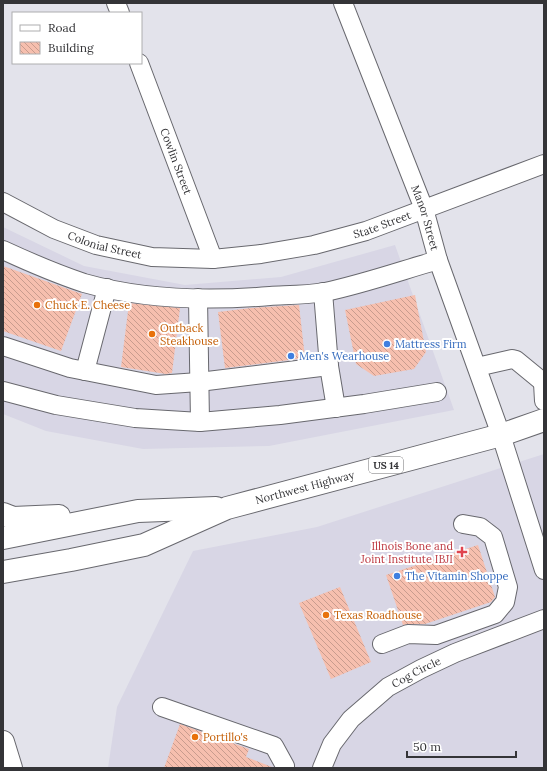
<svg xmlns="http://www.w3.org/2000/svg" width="547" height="771" font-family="Lora,serif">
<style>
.built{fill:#d8d6e5}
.building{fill:url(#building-back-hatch)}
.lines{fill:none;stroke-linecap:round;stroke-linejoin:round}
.minor-casing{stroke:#68686e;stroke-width:20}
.major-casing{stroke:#68686e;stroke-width:24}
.minor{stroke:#fff;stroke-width:18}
.major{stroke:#fff;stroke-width:22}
.food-dot{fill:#e8710a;stroke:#fff;stroke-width:1.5}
.shop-dot{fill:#3f7fe0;stroke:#fff;stroke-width:1.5}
.health-dot{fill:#e0444e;stroke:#fff;stroke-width:1.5}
.labels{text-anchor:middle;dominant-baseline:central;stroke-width:4;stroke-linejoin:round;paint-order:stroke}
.shield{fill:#fff;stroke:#717173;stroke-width:1}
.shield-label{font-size:10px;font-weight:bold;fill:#343437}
.street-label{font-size:11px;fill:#343437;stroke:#fff}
.food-label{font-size:11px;fill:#c56008;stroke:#fff;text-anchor:start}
.shop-label{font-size:11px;fill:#366cbe;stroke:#fff;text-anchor:start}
.health-label{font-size:11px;fill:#be3a42;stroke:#fff;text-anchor:end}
</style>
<defs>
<pattern id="building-back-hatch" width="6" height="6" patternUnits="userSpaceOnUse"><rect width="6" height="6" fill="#f6bfae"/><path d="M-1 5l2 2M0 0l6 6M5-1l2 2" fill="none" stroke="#c89c8e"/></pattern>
</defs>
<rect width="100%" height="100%" fill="#e3e3eb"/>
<path class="built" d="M 3,227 L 84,266 L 185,285 L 281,277 L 395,245 L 454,410 L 269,446 L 143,449 L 46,431 L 3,414 Z
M 544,454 L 544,768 L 108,768 L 117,707 L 193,551 L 317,527 Z"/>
<path class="building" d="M 3,266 L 82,294 L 61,351 L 3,331 Z
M 415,295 L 426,352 L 414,369 L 374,376 L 356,364 L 345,310 Z
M 129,303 L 180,308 L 172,373 L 166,374 L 121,367 Z
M 299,305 L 305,358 L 225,368 L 218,312 L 251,308 Z
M 478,545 L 495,597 L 491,602 L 425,624 L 408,624 L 403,625 L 386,575 Z
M 340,587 L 371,662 L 331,679 L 299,603 Z
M 180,724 L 249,749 L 246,757 L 272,767 L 271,768 L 164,768 Z"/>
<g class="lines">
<g class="minor-casing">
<g id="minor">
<path d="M 116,3 L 120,13"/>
<path id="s1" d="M 343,3 L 424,209 L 438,260 L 501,435 L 544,570"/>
<path id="s2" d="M 139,63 L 213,259"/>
<path id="s3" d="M 3,202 L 54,229 L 96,245 L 152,257 L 213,259 L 261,254 L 314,245 L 366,231 L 544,164"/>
<path d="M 3,250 C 29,262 57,274 84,283 C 144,300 209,301 270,296 C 288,295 307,295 325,292 C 363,284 400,271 438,260"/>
<path d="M 323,292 L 329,366 L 336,408"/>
<path d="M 198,298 L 200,422"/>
<path d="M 3,346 L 70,368 L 156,385 L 199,382 L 329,366"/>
<path d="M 477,367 L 512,359 L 516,360 L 544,383"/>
<path d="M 85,371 L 107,288"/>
<path d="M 543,383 L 544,401"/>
<path d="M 3,391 L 56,405 L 135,418 L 200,422 L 280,415 L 364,404 L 437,392"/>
<path d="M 382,644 L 408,634 L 436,635 L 495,614 L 505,602 L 508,587 L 493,537 L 480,527 L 463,524"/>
<path d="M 162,707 L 274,746 L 285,766 L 284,768"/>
<path id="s4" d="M 322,768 L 332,744 L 351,719 L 388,687 L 421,669 L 455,653 L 544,619"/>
</g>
</g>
<g class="major-casing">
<g id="major">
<path d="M 3,514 L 13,518 L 59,516"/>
<path d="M 3,538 L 138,511 L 216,508"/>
<path id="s5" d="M 3,572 L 71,560 L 144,545 L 227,508 L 501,435 L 544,420"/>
<path d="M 3,742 L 11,768"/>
</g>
</g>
<use href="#minor" class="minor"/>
<use href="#major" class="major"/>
</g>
<g class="food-dot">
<circle cx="37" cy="305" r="4"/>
<circle cx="152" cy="334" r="4"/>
<circle cx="326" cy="615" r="4"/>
<circle cx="195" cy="737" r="4"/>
</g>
<g class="shop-dot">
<circle cx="387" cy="344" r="4"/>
<circle cx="291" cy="356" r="4"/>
<circle cx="397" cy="576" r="4"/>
</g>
<path class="health-dot" d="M460 546h4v4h4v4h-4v4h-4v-4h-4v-4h4z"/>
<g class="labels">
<rect class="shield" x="369" y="457" width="34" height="16" rx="3"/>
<g class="shield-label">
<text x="386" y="465">US 14</text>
</g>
<g class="street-label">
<text stroke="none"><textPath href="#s2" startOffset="105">Cowlin Street</textPath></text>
<text stroke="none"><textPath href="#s1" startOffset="230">Manor Street</textPath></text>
<text stroke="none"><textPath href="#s3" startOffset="394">State Street</textPath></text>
<text stroke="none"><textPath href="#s3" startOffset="111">Colonial Street</textPath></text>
<text stroke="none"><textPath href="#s5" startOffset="315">Northwest Highway</textPath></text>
<text stroke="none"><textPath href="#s4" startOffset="138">Cog Circle</textPath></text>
</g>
<g class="food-label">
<text x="45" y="305">Chuck E. Cheese</text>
<text x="160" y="328">Outback<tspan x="160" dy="13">Steakhouse</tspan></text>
<text x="334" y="615">Texas Roadhouse</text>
<text x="203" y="737">Portillo's</text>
</g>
<g class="shop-label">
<text x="395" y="344">Mattress Firm</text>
<text x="299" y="356">Men's Wearhouse</text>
<text x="405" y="576">The Vitamin Shoppe</text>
</g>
<g class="health-label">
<text x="453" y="546">Illnois Bone and<tspan x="453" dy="13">Joint Institute IBJI</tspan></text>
</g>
</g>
<rect width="547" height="771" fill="none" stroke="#343437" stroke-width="8"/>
<rect x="12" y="12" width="130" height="52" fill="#ffffff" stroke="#aeaeaf"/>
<rect x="20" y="25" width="20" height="6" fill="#ffffff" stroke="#aeaeaf"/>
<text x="48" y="32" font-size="12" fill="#343437">Road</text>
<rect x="20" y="42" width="20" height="12" fill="url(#building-back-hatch)" stroke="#aeaeaf"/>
<text x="48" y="52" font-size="12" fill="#343437">Building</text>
<path d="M407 751v6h109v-6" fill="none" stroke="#343437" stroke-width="2"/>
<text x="413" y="751" font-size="12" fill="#343437" stroke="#ffffff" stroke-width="3" paint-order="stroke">50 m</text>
</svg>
